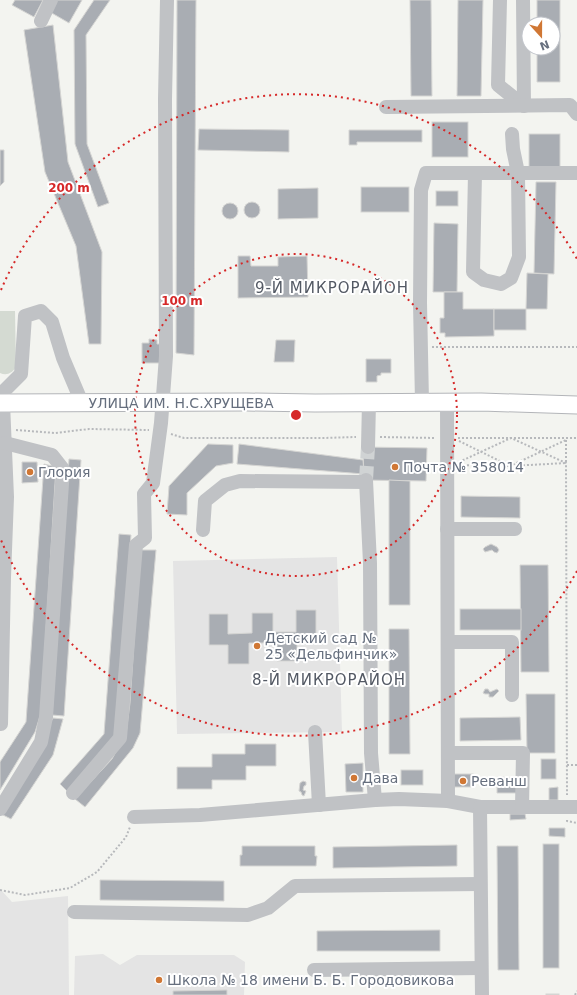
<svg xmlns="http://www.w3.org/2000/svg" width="577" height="995" font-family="'DejaVu Sans',sans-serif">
<rect width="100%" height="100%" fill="#f3f4f0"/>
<g fill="#e4e4e4">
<polygon points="337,557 342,732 177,734 173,561"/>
<polygon points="0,889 12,902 68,896 69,995 0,995"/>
<polygon points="103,954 120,965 137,955 234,955 245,962 244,995 74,995 75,956"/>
</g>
<path fill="#d4dad2" d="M0 311H15L16 367C12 373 7 376 0 373Z"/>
<g fill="#a9adb3" stroke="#d5d5d3">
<polygon points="15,0 43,0 34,17 12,5"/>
<polygon points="56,0 82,0 69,23 50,12"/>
<polygon points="94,0 110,0 86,35 87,144 109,203 98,207 75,144 74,30"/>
<polygon points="177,0 196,0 194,355 176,353"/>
<polygon points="410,0 431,0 432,96 411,96"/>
<polygon points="458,0 483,0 481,96 457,96"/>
<polygon points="537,0 560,0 560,82 537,82 537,48 553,48 553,24 537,24"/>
<polygon points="53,25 68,162 102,252 101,344 89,344 76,246 45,172 24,30"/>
<rect x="432" y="122" width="36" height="35"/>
<polygon points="199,129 289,130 289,152 198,150"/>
<polygon points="349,130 422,130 422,142 357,142 357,145 349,145"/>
<rect x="529" y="134" width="31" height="34"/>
<polygon points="0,150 4,150 4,182 0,186"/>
<polygon points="536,182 556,182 554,274 534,273"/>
<rect x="361" y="187" width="48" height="25"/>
<polygon points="318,188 318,218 278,219 278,189"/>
<rect x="436" y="191" width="22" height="15"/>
<circle cx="252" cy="210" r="8"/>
<circle cx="230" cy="211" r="8"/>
<polygon points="434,223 458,224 457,292 433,292"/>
<polygon points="238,256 250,256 251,266 278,266 278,257 307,256 308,297 238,298"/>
<polygon points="527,273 548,274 547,309 526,309"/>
<polygon points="444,292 463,292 463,309 494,309 494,336 445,337 445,333 440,333 440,318 444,318"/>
<rect x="494" y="309" width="32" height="21"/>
<polygon points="149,339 157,340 157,344 160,344 160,363 142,363 142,343 149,343"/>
<polygon points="276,340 295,340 294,362 274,362"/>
<polygon points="366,359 391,359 391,373 381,373 381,375 377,376 377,382 366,382"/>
<polygon points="208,444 233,445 233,463 216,466 187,493 187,515 167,514 169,486"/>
<polygon points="239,444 363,460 364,474 237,464"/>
<polygon points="363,447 427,448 426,481 364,480"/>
<polygon points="69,459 81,460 64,716 52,715"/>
<polygon points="22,462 37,462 38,482 22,483"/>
<polygon points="44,464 56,467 41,713 35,732 0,790 0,762 26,722"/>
<polygon points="389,480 410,481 410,605 389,605"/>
<polygon points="461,496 520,497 520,518 461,517"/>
<polygon points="119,534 131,535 115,737 68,792 60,784 104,734"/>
<polygon points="491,544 497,547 499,550 497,553 494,552 492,550 485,552 483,549 485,547"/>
<polygon points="140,550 156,550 140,733 133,748 85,807 75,799 112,759 126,734 130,703"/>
<polygon points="520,565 548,565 549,672 521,672"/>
<rect x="460" y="609" width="61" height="21"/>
<polygon points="296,610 316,610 316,642 297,642 297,661 277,661 277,643 249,643 249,664 228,664 228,645 209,645 209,614 228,614 228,634 252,633 252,613 273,613 273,632 296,632"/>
<polygon points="389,629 409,629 410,754 389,754"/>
<polygon points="485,689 488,689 490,692 497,689 499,691 493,697 489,697 489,694 485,694 483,693"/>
<polygon points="526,694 555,694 555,753 527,753"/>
<polygon points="520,717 521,740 460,741 460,718"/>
<polygon points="53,718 63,719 53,755 11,819 1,814"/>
<polygon points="245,744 276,744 276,766 246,766 246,780 212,780 212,789 177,789 177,767 212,767 212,754 245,754"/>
<rect x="541" y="759" width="15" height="20"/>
<polygon points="363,763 363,792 346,792 345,764"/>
<rect x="401" y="770" width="22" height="15"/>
<rect x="453" y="774" width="20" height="13"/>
<polygon points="497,777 521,778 520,793 497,793"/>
<polygon points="303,781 306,782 306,785 304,786 303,790 306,791 304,796 302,795 301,792 299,791 300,783"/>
<polygon points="558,787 558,800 549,800 549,788"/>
<polygon points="510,814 525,814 526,819 510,820"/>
<polygon points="549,828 565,828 565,837 549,836"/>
<rect x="543" y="844" width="16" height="124"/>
<polygon points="457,845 457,866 333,868 333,847"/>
<polygon points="242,846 315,846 315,856 317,856 316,866 240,866 240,855 242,855"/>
<polygon points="497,846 518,846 519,970 498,970"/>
<polygon points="100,880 224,881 224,901 100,900"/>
<polygon points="440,930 440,951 317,951 317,931"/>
<polygon points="227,990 227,995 173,995 173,991"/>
<rect x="546" y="994" width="13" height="1"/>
</g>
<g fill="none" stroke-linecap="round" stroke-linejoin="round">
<polyline stroke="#d0d3d4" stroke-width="14" stroke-dasharray="14 7" stroke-linecap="butt" points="366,480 368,447"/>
<defs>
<polyline id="major" points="0,403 247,402 315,403 481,402 577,405"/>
</defs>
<use href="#major" stroke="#b3b5b9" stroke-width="19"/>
<g stroke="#b7b9bc" stroke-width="2" stroke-dasharray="2 2" stroke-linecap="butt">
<polyline points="432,347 577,347"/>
<polyline points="16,430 55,433 89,429 149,430"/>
<polyline points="171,434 184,438 324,438 356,437"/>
<polyline points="380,437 436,438"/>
<polyline points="458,438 577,438"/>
<polyline points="459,441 510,466 566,440"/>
<polyline points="459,462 511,438 566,463 567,795"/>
<polyline points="459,465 510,466 566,463 566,440"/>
<polyline points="567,765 577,765"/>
<polyline points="567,820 567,821 577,823"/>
<polyline points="0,890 25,895 70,888 97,872 126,837 130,827"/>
<polyline points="575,995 577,991"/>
</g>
<g stroke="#c0c2c5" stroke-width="14">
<polyline points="500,0 498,85 524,106 523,0"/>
<polyline points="41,21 51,0"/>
<polyline points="386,107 570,105 577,114"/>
<polyline points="475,173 473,272 484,280 501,284 511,278 519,257 518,173 513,149 512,134"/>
<polyline points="0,395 21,374 25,316 41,311 52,322 63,358 82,403"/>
<polyline points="422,402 420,303 421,190 426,173 577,173"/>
<polyline points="447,402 448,801"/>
<polyline points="368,447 369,402"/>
<polyline points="366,480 370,563 371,753 375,800 399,799 448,801 480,807 577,807"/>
<polyline points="447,529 515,529"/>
<polyline points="203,530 205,501 225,485 240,481 366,482"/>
<polyline points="448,642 512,642 512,695"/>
<polyline points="1,724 4,577 7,497 3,403"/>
<polyline points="315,732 319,805"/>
<polyline points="448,753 523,753 522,808"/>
<polyline points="73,793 120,738 136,545 145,538 144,494 153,483 161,423 166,356 165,99 167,0"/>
<polyline points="480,807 482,995"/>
<polyline points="0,809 41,742 46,717 63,469 52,455 5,443"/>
<polyline points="134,817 200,815 375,800"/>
<polyline points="74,912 248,915 268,908 295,886 480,884"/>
<polyline points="314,970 481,968"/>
</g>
<use href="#major" stroke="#fff" stroke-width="17"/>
</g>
<g fill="none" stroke="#d62828" stroke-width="2" stroke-dasharray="2 4">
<circle cx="296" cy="415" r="161"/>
<path d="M577 571A321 321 0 0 1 1 540M1 290A321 321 0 0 1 577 259"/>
</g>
<g fill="#d07734" stroke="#fff" stroke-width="1.5">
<circle cx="395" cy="467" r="4"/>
<circle cx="30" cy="472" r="4"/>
<circle cx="257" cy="646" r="4"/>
<circle cx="354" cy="778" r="4"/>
<circle cx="463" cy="781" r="4"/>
<circle cx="159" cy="980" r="4"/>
</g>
<g text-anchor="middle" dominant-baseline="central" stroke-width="4" stroke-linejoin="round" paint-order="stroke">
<g font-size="14" fill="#666f7e" stroke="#fff">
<text x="181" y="403">УЛИЦА ИМ. Н.С.ХРУЩЕВА</text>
</g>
<g font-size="14" fill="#666f7e" stroke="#fff" text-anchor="start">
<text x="403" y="467">Почта № 358014</text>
<text x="38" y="472">Глория</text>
<text x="265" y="638">Детский сад №<tspan x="265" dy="16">25 «Дельфинчик»</tspan></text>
<text x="362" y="778">Дава</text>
<text x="471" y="781">Реванш</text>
<text x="167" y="980">Школа № 18 имени Б. Б. Городовикова</text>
</g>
<g font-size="15" letter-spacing="1" fill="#535964" stroke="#fff">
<text x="332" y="288">9-Й МИКРОРАЙОН</text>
<text x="329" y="680">8-Й МИКРОРАЙОН</text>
</g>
</g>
<circle cx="296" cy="415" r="6" fill="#d62828" stroke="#fff" stroke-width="2"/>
<g font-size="12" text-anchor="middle" font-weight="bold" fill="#d62828" stroke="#fff" stroke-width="4" stroke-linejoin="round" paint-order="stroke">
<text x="69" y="192">200 m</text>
<text x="182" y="305">100 m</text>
</g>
<g transform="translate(541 36) rotate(159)"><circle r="19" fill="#ffffff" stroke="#c2c5cb"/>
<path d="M0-3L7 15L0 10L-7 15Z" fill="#d07734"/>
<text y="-6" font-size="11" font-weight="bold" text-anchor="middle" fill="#666f7e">N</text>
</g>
</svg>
